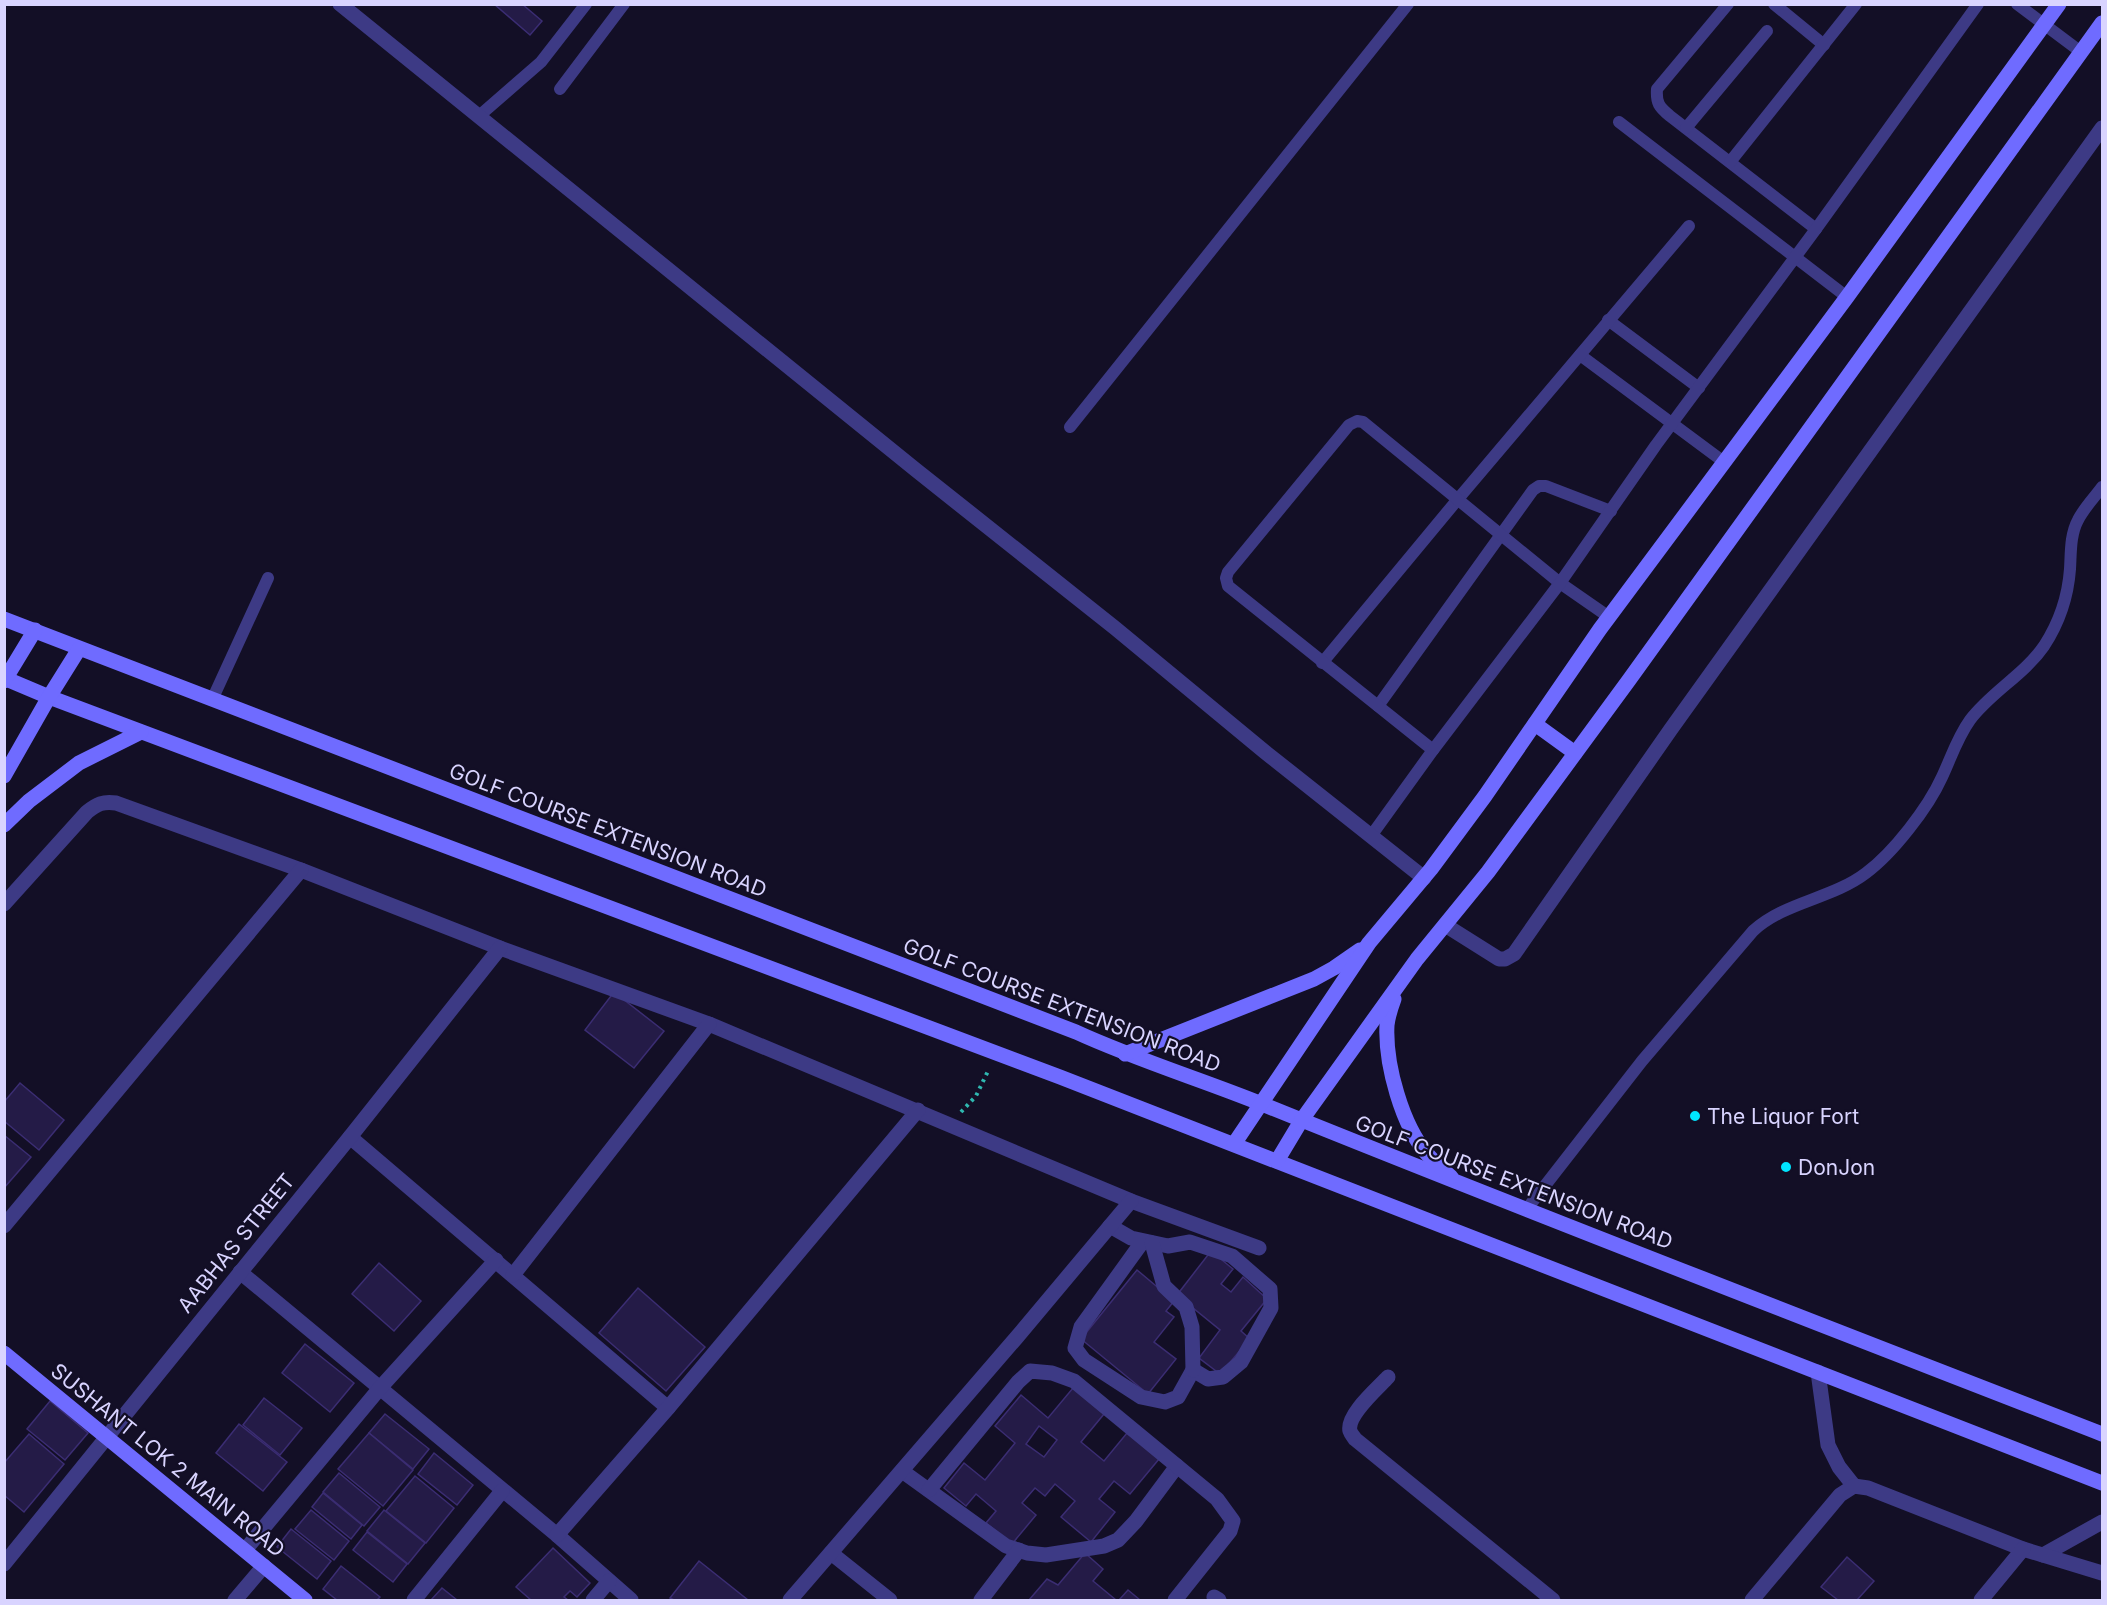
<svg xmlns="http://www.w3.org/2000/svg" width="2107" height="1605" font-family="Inter,sans-serif">
<rect width="100%" height="100%" fill="#130f26"/>
<g fill="#241b47" stroke="#3b2d73" stroke-width="1.5" fill-rule="evenodd">
<polygon points="494,4 522,4 542,21 530,35"/>
<polygon points="614,992 664,1031 634,1068 585,1030"/>
<polygon points="20,1083 64,1120 39,1150 4,1121 4,1102"/>
<polygon points="4,1135 31,1157 4,1188"/>
<polygon points="1211,1251 1233,1269 1221,1284 1231,1292 1243,1277 1267,1299 1241,1331 1250,1339 1220,1374 1199,1358 1220,1330 1177,1295"/>
<polygon points="379,1263 421,1301 394,1331 352,1294"/>
<polygon points="1137,1270 1174,1301 1166,1311 1174,1317 1154,1342 1176,1359 1148,1394 1081,1339"/>
<polygon points="638,1288 705,1347 666,1391 599,1333"/>
<polygon points="305,1344 354,1383 330,1412 282,1373"/>
<path d="M1073 1388 1104 1414 1081 1442 1104 1461 1127 1433 1159 1459 1130 1494 1114 1481 1099 1499 1115 1512 1091 1542 1061 1517 1075 1501 1055 1484 1045 1496 1035 1488 1022 1503 1036 1515 1012 1544 986 1523 996 1511 976 1494 966 1506 944 1488 964 1463 985 1480 1015 1443 995 1426 1021 1395 1048 1418ZM1039 1426 1057 1440 1044 1457 1026 1444Z"/>
<polygon points="264,1398 302,1428 280,1455 243,1425"/>
<polygon points="50,1401 88,1433 65,1460 27,1429"/>
<polygon points="385,1414 429,1449 413,1469 369,1433"/>
<polygon points="239,1424 287,1462 263,1491 216,1453"/>
<polygon points="369,1433 413,1470 383,1506 338,1469"/>
<polygon points="29,1434 64,1464 24,1512 4,1495 4,1463"/>
<polygon points="434,1453 473,1485 457,1505 418,1474"/>
<polygon points="339,1473 380,1507 364,1526 323,1492"/>
<polygon points="415,1476 454,1508 426,1543 386,1511"/>
<polygon points="323,1493 362,1525 351,1539 312,1507"/>
<polygon points="311,1510 349,1541 334,1560 295,1529"/>
<polygon points="384,1510 425,1543 408,1564 367,1531"/>
<polygon points="291,1529 331,1561 317,1579 277,1547"/>
<polygon points="367,1532 407,1564 393,1582 353,1550"/>
<polygon points="553,1548 590,1583 577,1597 570,1591 564,1597 568,1600 531,1600 516,1587"/>
<polygon points="1085,1553 1103,1569 1093,1581 1116,1600 1029,1600 1047,1579 1058,1585"/>
<polygon points="1847,1557 1874,1581 1857,1600 1838,1600 1821,1587"/>
<polygon points="699,1561 748,1600 674,1600 670,1598"/>
<polygon points="341,1566 380,1597 377,1600 337,1600 323,1589"/>
<polygon points="442,1588 457,1600 431,1600"/>
<polygon points="1128,1590 1140,1600 1119,1600"/>
</g>
<g fill="none" stroke-linecap="round" stroke-linejoin="round">
<polyline stroke="#2fb8b0" stroke-width="4" stroke-dasharray="3 4.5" stroke-linecap="butt" points="961,1112 976,1096 989,1069"/>
<g stroke="#3d3a85" stroke-width="12">
<path d="M1728 4 1657 89C1656 103 1659 107 1670 116L1816 229"/>
<polyline points="1774,4 1824,45"/>
<polyline points="2017,4 2081,52"/>
<polyline points="560,89 624,4"/>
<polyline points="479,116 541,62 586,4"/>
<polyline points="1619,122 1847,297"/>
<polyline points="1686,128 1767,31"/>
<polyline points="1730,162 1856,4"/>
<polyline points="1608,320 1699,388"/>
<polyline points="1580,355 1724,462"/>
<polyline points="1070,427 1408,4"/>
<polyline points="1322,663 1458,499 1689,226"/>
<polyline points="212,700 268,578"/>
<polyline points="1378,706 1533,490 1539,486 1546,486 1611,511"/>
<polyline points="1433,750 1228,586 1226,578 1228,572 1349,425 1357,421 1363,422 1560,583 1609,617"/>
<polyline points="1371,836 1433,750 1560,583 1656,445 1816,229 1978,4"/>
<path d="M1526 1210 1642 1061 1753 931C1784 902 1832 899 1866 873 1893 853 1928 808 1942 777 1951 758 1957 738 1970 720 1991 692 2024 675 2044 646 2059 623 2068 597 2070 569 2071 553 2070 535 2078 520 2084 508 2094 498 2102 487"/>
</g>
<g stroke="#3d3a85" stroke-width="15">
<polyline points="340,4 916,470 1115,628 1265,752 1424,878"/>
<path d="M4 904 87 812C97 804 103 801 116 803L301 870 500 948 709 1024 1131 1201 1259 1248"/>
<polyline points="1445,925 1499,959 1505,959 1514,954 1671,729 2102,128"/>
<polyline points="350,1137 668,1408"/>
<polyline points="4,1226 301,870"/>
<polyline points="1110,1226 1131,1238 1168,1246 1190,1242 1232,1256 1270,1289 1271,1308 1241,1362 1223,1377 1208,1379 1193,1370 1178,1397 1165,1402 1141,1397 1084,1360 1075,1348 1081,1327 1143,1241"/>
<polyline points="1152,1243 1164,1286 1186,1307 1192,1327 1193,1370"/>
<polyline points="240,1272 557,1535 631,1600"/>
<polyline points="513,1275 709,1024"/>
<polyline points="1818,1372 1828,1445 1839,1467 1854,1486"/>
<path d="M1388 1377C1378 1388 1346 1415 1350 1431 1351 1434 1353 1436 1355 1439L1553 1600"/>
<polyline points="902,1471 1006,1546 1027,1553 1046,1555 1104,1546 1118,1540 1136,1521 1177,1466"/>
<polyline points="929,1490 1018,1382 1030,1371 1052,1373 1074,1381 1217,1499 1233,1521 1230,1531 1175,1600"/>
<polyline points="557,1535 668,1408 918,1110"/>
<polyline points="245,1550 380,1388 496,1260"/>
<polyline points="831,1553 890,1600"/>
<polyline points="2043,1555 2102,1522"/>
<polyline points="4,1564 350,1137 500,948"/>
<polyline points="1214,1597 1219,1600"/>
<polyline points="235,1600 264,1566"/>
<polyline points="414,1600 502,1491"/>
<polyline points="593,1600 609,1581"/>
<polyline points="790,1600 1017,1337 1131,1201"/>
<polyline points="981,1600 1019,1550"/>
<polyline points="1752,1600 1840,1495 1854,1486 1868,1488 2023,1549 2102,1573"/>
<polyline points="1981,1600 2023,1549"/>
</g>
<g stroke="#6f6bff" stroke-width="15">
<path d="M4 619 1076 1032C1137 1060 1200 1079 1262 1104 1541 1217 1822 1325 2102 1434"/>
<polyline points="4,678 49,697 1060,1077 2102,1483"/>
<polyline points="4,681 35,630"/>
<polyline points="1535,724 1575,753"/>
<polyline points="4,776 49,697 79,649"/>
<polyline points="4,825 29,801 79,763 141,732"/>
<path d="M1394 999C1391 1007 1388 1017 1387 1025 1385 1064 1402 1126 1428 1155 1435 1163 1443 1170 1451 1177"/>
<polyline points="1125,1054 1314,979 1334,968 1360,950"/>
<polyline points="1234,1144 1369,943 1431,869 1485,796 1600,629 1847,297 2059,4"/>
<polyline points="1277,1161 1301,1121 1417,959 1488,872 1629,680 2102,23"/>
<polyline points="4,1353 305,1600"/>
</g>
</g>
<g fill="#00e5ff" stroke="#130f26" stroke-width="2">
<circle cx="1695" cy="1116" r="6"/>
<circle cx="1786" cy="1167" r="6"/>
</g>
<g text-anchor="middle" dominant-baseline="central" stroke-width="4.5" stroke-linejoin="round" paint-order="stroke">
<g font-size="21" fill="#d9d4ff" stroke="#130f26">
<text transform="translate(608 830) rotate(21)">GOLF COURSE EXTENSION ROAD</text>
<text transform="translate(1062 1005) rotate(21)">GOLF COURSE EXTENSION ROAD</text>
<text transform="translate(1514 1182) rotate(21)">GOLF COURSE EXTENSION ROAD</text>
<text transform="translate(236 1243) rotate(-51)">AABHAS STREET</text>
<text transform="translate(168 1460) rotate(39)">SUSHANT LOK 2 MAIN ROAD</text>
</g>
<g font-size="21" fill="#d9d4ff" stroke="#130f26" text-anchor="start">
<text x="1707" y="1116">The Liquor Fort</text>
<text x="1798" y="1167">DonJon</text>
</g>
</g>
<rect width="2107" height="1605" fill="none" stroke="#d9d4ff" stroke-width="12"/>
</svg>
